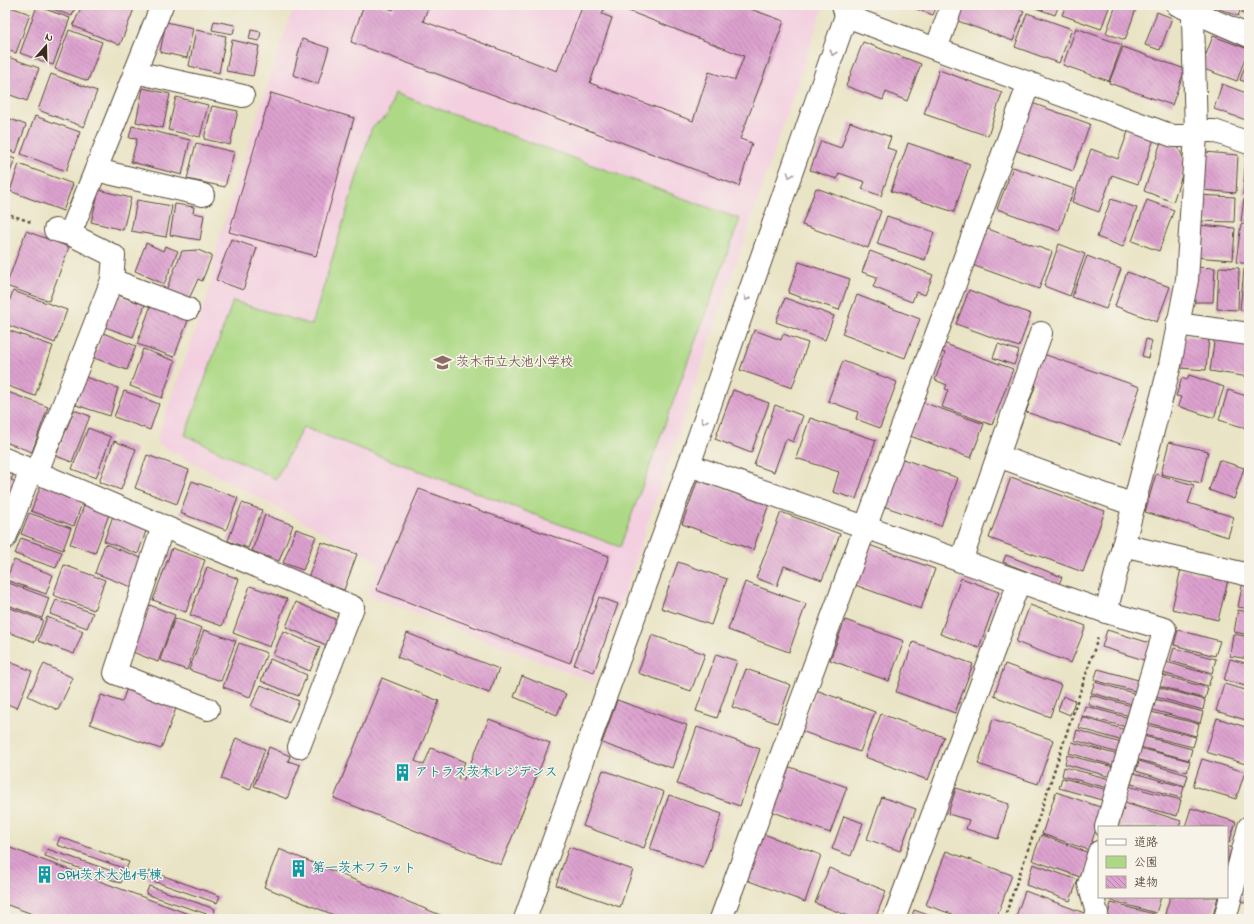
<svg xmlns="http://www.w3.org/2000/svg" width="1254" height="924" font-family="'Indie Flower','Klee One',sans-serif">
<defs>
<pattern id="building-back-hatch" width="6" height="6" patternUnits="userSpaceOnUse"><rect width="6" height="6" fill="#dda1cf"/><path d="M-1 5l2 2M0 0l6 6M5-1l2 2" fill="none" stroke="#b483a7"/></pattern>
</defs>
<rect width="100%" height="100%" fill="#f7f3e8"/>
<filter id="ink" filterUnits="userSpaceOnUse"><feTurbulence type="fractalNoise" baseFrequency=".025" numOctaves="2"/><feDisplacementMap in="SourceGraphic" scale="8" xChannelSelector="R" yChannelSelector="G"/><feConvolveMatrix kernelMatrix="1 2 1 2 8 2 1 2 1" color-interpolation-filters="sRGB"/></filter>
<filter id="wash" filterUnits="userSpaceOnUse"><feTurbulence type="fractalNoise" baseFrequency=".012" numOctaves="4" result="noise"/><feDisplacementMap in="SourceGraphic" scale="16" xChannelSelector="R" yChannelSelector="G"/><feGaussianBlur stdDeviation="0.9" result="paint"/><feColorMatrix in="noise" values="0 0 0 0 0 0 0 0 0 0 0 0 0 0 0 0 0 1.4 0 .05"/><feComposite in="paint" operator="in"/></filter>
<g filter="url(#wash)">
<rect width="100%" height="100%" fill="#e9e4c5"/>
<polygon fill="#f3cfe0" points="295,5 824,5 594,682 369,595 379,562 160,445 157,438 211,286 217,246 276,57"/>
<polygon fill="#add986" stroke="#748252" points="395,93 740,219 620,547 303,427 276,479 185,435 233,301 312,325 372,127 387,116"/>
<g id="blocks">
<g fill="url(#building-back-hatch)">
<polygon points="5,5 30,14 16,53 5,49"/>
<polygon points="42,5 76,5 72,16"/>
<polygon points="82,5 124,5 134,9 120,45 73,26"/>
<polygon points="364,5 380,5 393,10 395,5 429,5 423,21 557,71 583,5 606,5 602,14 612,18 590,83 693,121 709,72 735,80 744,56 613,5 739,5 784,21 740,139 752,143 739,186 351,42"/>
<polygon points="905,5 937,5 933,15"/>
<polygon points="961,5 1008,5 1024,11 1013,41 955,20"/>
<polygon points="1027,5 1059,5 1055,15"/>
<polygon points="1066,5 1110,5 1101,29 1062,15"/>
<polygon points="1116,5 1137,6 1125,40 1106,33"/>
<polygon points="1209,5 1242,5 1238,16"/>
<polygon points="1245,5 1249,5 1249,16 1242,13"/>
<polygon points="37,6 70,18 53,65 20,53"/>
<polygon points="1157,12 1172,18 1160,50 1145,45"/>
<polygon points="1027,13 1072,29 1059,63 1015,47"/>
<polygon points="214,21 235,25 233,34 212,30"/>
<polygon points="166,22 193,28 187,58 160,52"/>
<polygon points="1076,28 1122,45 1109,81 1063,65"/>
<polygon points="69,30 102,42 88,81 55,69"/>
<polygon points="196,30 226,36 219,73 189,66"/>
<polygon points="251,30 261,32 259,41 249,39"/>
<polygon points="1213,36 1248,49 1237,81 1201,68"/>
<polygon points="302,39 329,48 318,84 293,75"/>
<polygon points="232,40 259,46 253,76 226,71"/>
<polygon points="863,42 921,64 907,101 886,92 883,100 846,86"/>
<polygon points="1123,47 1185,69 1172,105 1109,83"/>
<polygon points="1249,55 1249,83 1240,80"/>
<polygon points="5,56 39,68 27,101 5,93"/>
<polygon points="939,70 1002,93 988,136 924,114"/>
<polygon points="51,74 97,91 84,127 38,110"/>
<polygon points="1222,84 1249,94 1249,121 1214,109"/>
<polygon points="143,88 170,94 163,128 136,122"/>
<polygon points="271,93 354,118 316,256 229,232"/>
<polygon points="176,97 208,105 200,137 168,130"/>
<polygon points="1032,103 1090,124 1073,171 1015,150"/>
<polygon points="212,106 238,111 230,145 204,139"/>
<polygon points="35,116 80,132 66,171 21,154"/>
<polygon points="5,117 26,125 16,153 5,149"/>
<polygon points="850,122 891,137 887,148 897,151 881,196 862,189 865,182 839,173 837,179 810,170 821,141 841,148"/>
<polygon points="132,126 190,140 182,175 131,162 137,139 129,138"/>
<polygon points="1129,129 1154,139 1138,184 1112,175 1099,212 1072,202 1091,149 1118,159"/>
<polygon points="1161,142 1178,147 1186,163 1173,202 1144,191"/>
<polygon points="196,143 234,152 225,187 187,179"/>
<polygon points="908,143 970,164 954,212 891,191"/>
<polygon points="1205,152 1238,155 1236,193 1202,190"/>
<polygon points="5,155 15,159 5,186"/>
<polygon points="1246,155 1249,155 1249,194 1243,194"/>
<polygon points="19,164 73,184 63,211 10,191"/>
<polygon points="1013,167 1074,189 1059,231 997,209"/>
<polygon points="816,188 881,211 868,248 802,225"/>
<polygon points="99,190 131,198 123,230 91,222"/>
<polygon points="1198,195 1235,197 1234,222 1197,221"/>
<polygon points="1111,199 1137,208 1123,247 1097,237"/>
<polygon points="1244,199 1249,199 1249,222 1241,221"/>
<polygon points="137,200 172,206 166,237 131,231"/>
<polygon points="1147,200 1174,210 1159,251 1132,241"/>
<polygon points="175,204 194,207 193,213 204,215 200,240 170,235"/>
<polygon points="887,216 934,232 925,260 877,244"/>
<polygon points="1241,224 1249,225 1249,264 1236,262"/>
<polygon points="1197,225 1235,228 1233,260 1194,257"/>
<polygon points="985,228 1052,252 1039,289 972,265"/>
<polygon points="26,231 69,247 49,301 6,286"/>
<polygon points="231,239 257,248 243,290 216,280"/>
<polygon points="146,243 163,251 165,246 178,251 164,284 135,271"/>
<polygon points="1059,244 1085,254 1070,296 1044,286"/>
<polygon points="198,250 212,256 202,281 198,279 189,299 166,290 182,251"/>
<polygon points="870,251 933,275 925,295 916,292 912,302 873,287 877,277 862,272"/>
<polygon points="1087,256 1121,269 1106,309 1072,297"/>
<polygon points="799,262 850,279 839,310 788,293"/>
<polygon points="1192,267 1215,268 1213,302 1190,302"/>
<polygon points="1219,267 1239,268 1238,310 1217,309"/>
<polygon points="1244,269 1249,269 1249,311 1240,310"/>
<polygon points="1127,272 1170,287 1157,322 1115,306"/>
<polygon points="969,290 1031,314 1019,347 956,324"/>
<polygon points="13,291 67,310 55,343 5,324 5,313"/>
<polygon points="113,293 145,305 133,337 102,326"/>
<polygon points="857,295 920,319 905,358 842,334"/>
<polygon points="785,298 834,316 825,340 776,322"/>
<polygon points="151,305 189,318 174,357 137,344"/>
<polygon points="5,329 53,346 35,396 5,385"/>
<polygon points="754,330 781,340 783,334 808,343 792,388 740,370"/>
<polygon points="103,333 136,346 127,370 94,358"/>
<polygon points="1215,335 1249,340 1249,377 1210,371"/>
<polygon points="1184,336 1209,338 1206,370 1181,368"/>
<polygon points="1146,339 1152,341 1148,358 1142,356"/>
<polygon points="943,343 1013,369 992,425 942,407 948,390 945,389 947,385 935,380 945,353 940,351"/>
<polygon points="998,344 1019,351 1014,365 993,358"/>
<polygon points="143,349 175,361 162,398 130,386"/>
<polygon points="1040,353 1140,387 1121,444 1026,412 1036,384 1031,382"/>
<polygon points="843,361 897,382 880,428 856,419 858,412 828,401"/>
<polygon points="1189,375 1224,387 1214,418 1178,406 1181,397 1176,396 1182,378 1187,380"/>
<polygon points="85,377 118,388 110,416 76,405"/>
<polygon points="733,390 769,403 751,453 715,439"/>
<polygon points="1228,390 1249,397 1249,420 1246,428 1219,420"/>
<polygon points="5,391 48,407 32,452 5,442"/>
<polygon points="124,391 159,404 150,430 114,417"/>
<polygon points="922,402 984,424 971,458 910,436"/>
<polygon points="775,405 803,416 793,442 786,439 774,472 754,465"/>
<polygon points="74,410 90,416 72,462 56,456"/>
<polygon points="810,418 876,440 856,499 833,492 839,472 796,458"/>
<polygon points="88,428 111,437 96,478 72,469"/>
<polygon points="114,441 136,449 121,490 99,482"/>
<polygon points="1169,442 1208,451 1201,483 1161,474"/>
<polygon points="147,455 189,470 177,504 135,488"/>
<polygon points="900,458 958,478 941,526 883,506"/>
<polygon points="1219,460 1244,468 1234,499 1209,490"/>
<polygon points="5,469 14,473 11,480 18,483 11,499 5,496"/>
<polygon points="1156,474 1194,485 1188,503 1234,517 1228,537 1145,512"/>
<polygon points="1011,477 1105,511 1083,572 989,538"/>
<polygon points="698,479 769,504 753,550 682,524"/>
<polygon points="192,481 238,498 226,530 180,513"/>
<polygon points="42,482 84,497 74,526 31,511"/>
<polygon points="419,489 609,556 570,663 376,590"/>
<polygon points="86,500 111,509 95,553 70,544"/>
<polygon points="242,503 262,510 248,548 228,541"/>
<polygon points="781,512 840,534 822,580 784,566 777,586 756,578"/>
<polygon points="29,513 71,528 63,550 21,534"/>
<polygon points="114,513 148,525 138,554 104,541"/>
<polygon points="265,515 293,525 279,561 252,551"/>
<polygon points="296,529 316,536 303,570 283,563"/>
<polygon points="1248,535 1249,535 1249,562 1246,562"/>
<polygon points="21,538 62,552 56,568 15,554"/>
<polygon points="321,542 357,554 344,590 308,578"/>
<polygon points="105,544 144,559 134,588 95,573"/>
<polygon points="869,545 935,569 921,609 855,585"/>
<polygon points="172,548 205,560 186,612 153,600"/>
<polygon points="1006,555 1062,577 1059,584 1003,562"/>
<polygon points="14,560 53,575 46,594 6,580"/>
<polygon points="678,562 727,579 711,625 661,608"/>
<polygon points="64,565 105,580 94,610 53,595"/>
<polygon points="207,567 239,579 222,626 190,615"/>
<polygon points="1181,569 1228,580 1218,620 1172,609"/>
<polygon points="961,578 999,592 979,648 940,634"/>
<polygon points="1243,581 1249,583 1249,609 1238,607"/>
<polygon points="6,582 49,598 42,618 5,604"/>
<polygon points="745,582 806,604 789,652 728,630"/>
<polygon points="250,586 287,599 270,647 233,633"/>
<polygon points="599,597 618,604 594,672 574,665"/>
<polygon points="56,600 93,613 87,628 50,614"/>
<polygon points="142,602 175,615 158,662 125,649"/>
<polygon points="296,602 337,620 326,645 286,627"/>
<polygon points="1030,605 1086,626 1071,663 1016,642"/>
<polygon points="5,606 43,620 35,642 5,631"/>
<polygon points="1238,610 1249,612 1249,635 1234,632"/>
<polygon points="47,617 83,631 74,654 38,641"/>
<polygon points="175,618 202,628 187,670 160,660"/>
<polygon points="845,620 904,641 889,681 830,660"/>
<polygon points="204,630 236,641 221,681 189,670"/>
<polygon points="1107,630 1150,643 1144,660 1102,647"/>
<polygon points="1178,630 1220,641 1215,656 1174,645"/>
<polygon points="283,631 320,647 310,671 273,655"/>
<polygon points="407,633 499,669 489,693 397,657"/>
<polygon points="1233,634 1249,637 1249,659 1230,656"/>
<polygon points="652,635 705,654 691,691 638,673"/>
<polygon points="913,642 973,664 955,713 896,692"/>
<polygon points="239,643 267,653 250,697 223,687"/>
<polygon points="1174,648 1216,659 1212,673 1170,661"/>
<polygon points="716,654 737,661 717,718 696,711"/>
<polygon points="270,659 307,675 298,696 261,681"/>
<polygon points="1230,659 1249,664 1249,687 1224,680"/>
<polygon points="5,660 32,671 17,708 5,703"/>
<polygon points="1166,662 1212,675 1208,686 1163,673"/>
<polygon points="44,664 73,678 58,710 28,696"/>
<polygon points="1005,664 1061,685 1050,717 994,696"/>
<polygon points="746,669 791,685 777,723 732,707"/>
<polygon points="1098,669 1138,680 1135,691 1094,680"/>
<polygon points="1162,675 1208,688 1205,699 1160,686"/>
<polygon points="522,676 566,694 557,715 514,697"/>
<polygon points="382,678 439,701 415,761 424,765 431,748 465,762 458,778 463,781 489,719 550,743 501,865 334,798"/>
<polygon points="1095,682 1136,694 1132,704 1091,693"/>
<polygon points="1224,684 1249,691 1249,721 1216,711"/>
<polygon points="128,685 178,703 161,749 90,724 101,695 122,702"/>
<polygon points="261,685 299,701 289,723 251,706"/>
<polygon points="1158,687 1205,700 1203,710 1156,697"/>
<polygon points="816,690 875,712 860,752 801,731"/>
<polygon points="1091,695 1132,706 1130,716 1088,705"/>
<polygon points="1063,696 1075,701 1070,715 1058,710"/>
<polygon points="1155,699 1203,712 1200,723 1153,710"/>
<polygon points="617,700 687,725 672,768 602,743"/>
<polygon points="1085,706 1129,718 1127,727 1082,716"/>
<polygon points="1151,712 1199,724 1196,736 1148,723"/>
<polygon points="881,714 944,737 928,780 865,757"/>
<polygon points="1082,717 1126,730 1123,741 1079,728"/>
<polygon points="1217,718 1249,728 1249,765 1206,752"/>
<polygon points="993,719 1053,740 1038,784 978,764"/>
<polygon points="1147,725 1196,737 1193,747 1144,735"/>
<polygon points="697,727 760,749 740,806 677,784"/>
<polygon points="1077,730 1121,743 1118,753 1074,740"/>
<polygon points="1143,736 1192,749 1189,760 1140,747"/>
<polygon points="236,738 265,749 250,790 221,779"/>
<polygon points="1072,742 1118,755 1115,766 1069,753"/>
<polygon points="269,747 290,756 288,761 300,765 287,799 254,786"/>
<polygon points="1139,748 1190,761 1187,772 1136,759"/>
<polygon points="1067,755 1113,767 1111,777 1065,764"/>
<polygon points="1202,759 1245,772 1236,799 1193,786"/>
<polygon points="1139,761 1188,775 1185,786 1136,771"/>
<polygon points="787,766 847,787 830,833 771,811"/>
<polygon points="1064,767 1110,779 1108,788 1062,776"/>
<polygon points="603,770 664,792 644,848 583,826"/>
<polygon points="1134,773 1184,787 1181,798 1131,784"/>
<polygon points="1062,778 1108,790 1105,801 1059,788"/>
<polygon points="1128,786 1181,800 1177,816 1124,802"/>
<polygon points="956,788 1009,804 998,839 966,829 969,820 948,814"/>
<polygon points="1056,792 1103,808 1089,850 1042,834"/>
<polygon points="669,795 722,814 703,868 650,849"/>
<polygon points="882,797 916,809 900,851 867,839"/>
<polygon points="1125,803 1181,821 1179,827 1118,827"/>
<polygon points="1191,808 1236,822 1229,843 1227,843 1227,827 1185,827"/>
<polygon points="844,816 863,823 851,856 832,849"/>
<polygon points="758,832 821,855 805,902 741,878"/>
<polygon points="1041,835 1092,854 1083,878 1032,860"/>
<polygon points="60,837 129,862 126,869 57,845"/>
<polygon points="5,846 202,919 46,919 5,904"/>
<polygon points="1227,846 1232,848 1227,863"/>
<polygon points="569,847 633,870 620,907 556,885"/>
<polygon points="47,849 124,875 121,883 45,856"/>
<polygon points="279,849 450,919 344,919 264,887"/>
<polygon points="946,851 1012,875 996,919 966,919 926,905"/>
<polygon points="1033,864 1078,880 1070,901 1026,885"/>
<polygon points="829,868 886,891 875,919 856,919 815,903"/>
<polygon points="150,871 220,896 217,903 147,879"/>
<polygon points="1249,874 1249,904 1240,901"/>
<polygon points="149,886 215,909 213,916 146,894"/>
<polygon points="1025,891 1087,914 1085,919 1015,919"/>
<polygon points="1099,897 1161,897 1156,913"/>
<polygon points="1170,897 1218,897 1212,919 1182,919 1165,914"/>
<polygon points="1111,903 1154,914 1152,919 1107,919"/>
<polygon points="914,910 939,919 911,919"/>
</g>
</g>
</g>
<g filter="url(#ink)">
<use href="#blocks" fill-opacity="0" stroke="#554637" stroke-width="1"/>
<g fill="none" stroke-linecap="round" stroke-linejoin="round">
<defs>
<g id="minor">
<polyline points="1178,5 1249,36"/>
<polyline points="846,16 1173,136 1186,136 1206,131 1214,131 1249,143"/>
<polyline points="936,49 952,5"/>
<polyline points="135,72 243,96"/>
<polyline points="96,170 203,195"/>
<polyline points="55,230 70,234 162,5"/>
<polyline points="112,280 188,309"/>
<polyline points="1177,324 1249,334"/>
<polyline points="998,456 1134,505"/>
<polyline points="5,459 353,607 299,747"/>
<polyline points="689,465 1106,612 1165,629 1106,827"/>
<polyline points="37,472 112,280 114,256 70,234"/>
<polyline points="163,526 115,673 208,709"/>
<polyline points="5,538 31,470"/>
<polyline points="1123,545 1249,575"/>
<polyline points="961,561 1041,333"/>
<polyline points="1106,612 1170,365 1187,280 1196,134 1193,19 1195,5"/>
<polyline points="525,919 689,465 846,16 843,5"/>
<polyline points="721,919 1029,83"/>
<polyline points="894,919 1019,582"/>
<polyline points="1095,919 1097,913 1089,884 1099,852"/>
<polyline points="1225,919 1249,827"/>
</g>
</defs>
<use href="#minor" stroke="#554637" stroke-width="24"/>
<g stroke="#554637" stroke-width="2.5" stroke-dasharray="3 3" stroke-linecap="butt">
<polyline points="5,213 31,222"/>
<polyline points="1004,919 1032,838 1098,638"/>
</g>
<use href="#minor" stroke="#fff" stroke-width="22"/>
</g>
<defs><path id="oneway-chevron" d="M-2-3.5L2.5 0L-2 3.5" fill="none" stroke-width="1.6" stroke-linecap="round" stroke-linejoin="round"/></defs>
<g stroke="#a79f9a">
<use href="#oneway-chevron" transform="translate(833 53) rotate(109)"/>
<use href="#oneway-chevron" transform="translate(790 175) rotate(109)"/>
<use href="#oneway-chevron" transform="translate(747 298) rotate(109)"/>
<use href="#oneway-chevron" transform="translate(704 421) rotate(109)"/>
</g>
</g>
<defs>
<symbol id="school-bare" viewBox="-9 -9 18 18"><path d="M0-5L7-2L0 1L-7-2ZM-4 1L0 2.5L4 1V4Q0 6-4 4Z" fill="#8d6e63" stroke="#f7f3e8" stroke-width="2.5" paint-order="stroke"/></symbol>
<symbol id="building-bare" viewBox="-9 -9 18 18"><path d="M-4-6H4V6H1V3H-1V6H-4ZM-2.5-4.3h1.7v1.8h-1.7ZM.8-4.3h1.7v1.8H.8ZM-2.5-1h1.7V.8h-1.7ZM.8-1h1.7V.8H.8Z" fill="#0f9aa8" stroke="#f7f3e8" stroke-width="2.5" paint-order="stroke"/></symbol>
</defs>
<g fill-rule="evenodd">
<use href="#school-bare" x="430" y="350" width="25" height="25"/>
<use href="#building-bare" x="390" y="760" width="25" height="25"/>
<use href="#building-bare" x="286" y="856" width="25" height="25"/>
<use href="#building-bare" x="32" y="862" width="25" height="25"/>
</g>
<g text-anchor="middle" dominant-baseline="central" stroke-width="3" stroke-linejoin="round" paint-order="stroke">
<g font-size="13" font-weight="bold" fill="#785e54" stroke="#f7f3e8" text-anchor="start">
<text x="456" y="362">茨木市立大池小学校</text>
</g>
<g font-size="13" font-weight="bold" fill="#0d838f" stroke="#f7f3e8" text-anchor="start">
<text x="415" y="772">アトラス茨木レジデンス</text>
<text x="312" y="868">第一茨木フラット</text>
<text x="57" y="875">OPH茨木大池1号棟</text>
</g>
</g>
<rect width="1254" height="924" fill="none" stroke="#f7f3e8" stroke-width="20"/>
<rect x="1098" y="826" width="130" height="72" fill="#f7f3e8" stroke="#aca397"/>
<rect x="1106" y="839" width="20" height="6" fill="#ffffff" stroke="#aca397"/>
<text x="1134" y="846" font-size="12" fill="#3b2a1e">道路</text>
<rect x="1106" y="856" width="20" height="12" fill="#add986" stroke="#aca397"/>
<text x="1134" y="866" font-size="12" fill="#3b2a1e">公園</text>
<rect x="1106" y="876" width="20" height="12" fill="url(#building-back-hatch)" stroke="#aca397"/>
<text x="1134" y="886" font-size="12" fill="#3b2a1e">建物</text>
<g transform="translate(46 46) rotate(20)" stroke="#f7f3e8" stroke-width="3" paint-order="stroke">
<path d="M0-3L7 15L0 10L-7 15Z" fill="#3b2a1e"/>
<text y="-6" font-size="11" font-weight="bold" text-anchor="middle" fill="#3b2a1e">N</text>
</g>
</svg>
